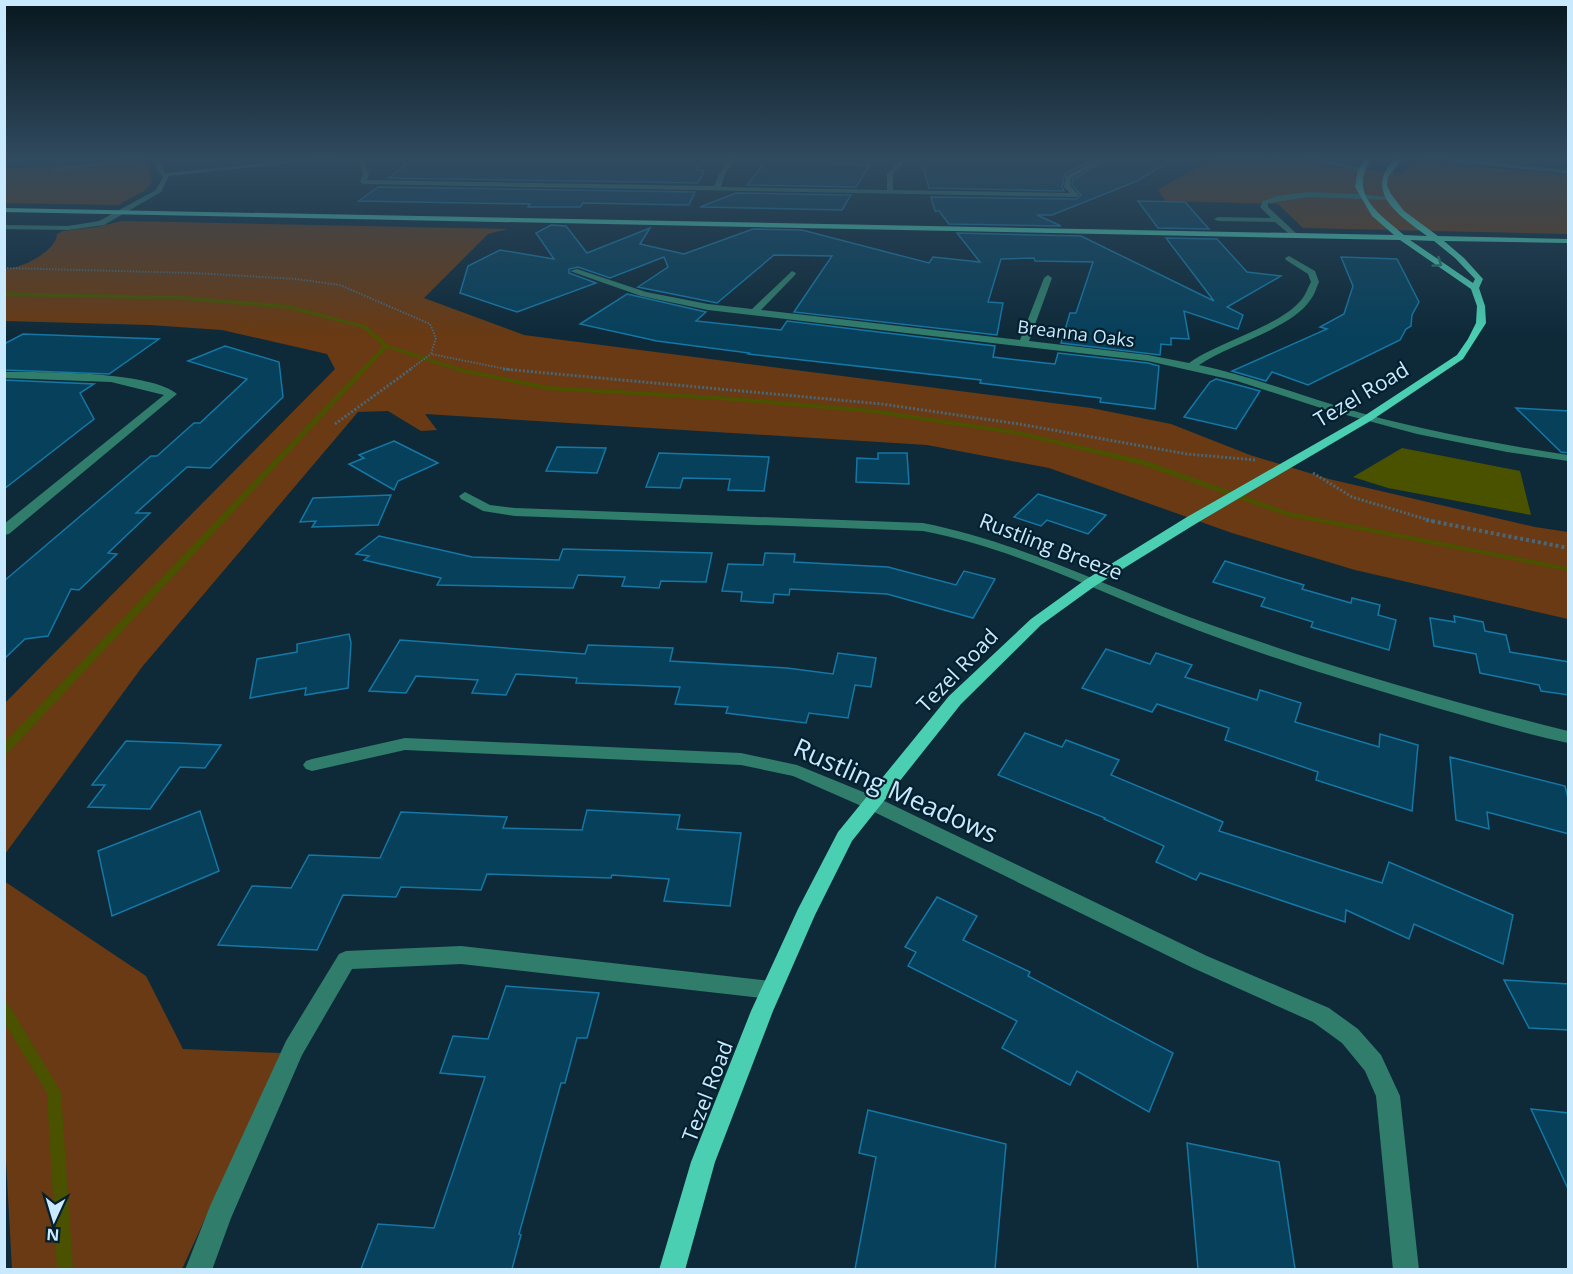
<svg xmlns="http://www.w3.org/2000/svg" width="1573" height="1274" font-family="'Open Sans',sans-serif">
<rect width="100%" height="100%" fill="#0e2a39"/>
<g fill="#693a13">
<polygon points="128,158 148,158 152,182 146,190 118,205 5,203 5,168"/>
<polygon points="1213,158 1279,158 1342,168 1403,173 1413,162 1426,162 1568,175 1568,234 1303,228 1278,204 1166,201 1157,190"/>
<path d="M122 221 508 229 488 234 424 298 524 335 1091 408 1171 424 1250 455 1329 479 1535 527 1568 532V619L1355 570 1232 533 1049 468 927 445 425 414 437 430 421 431 388 411 358 412 142 667 5 854V703L335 369 327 354 222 330 150 325 5 321V269C20 269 56 252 57 234L63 231 96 227Z"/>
<polygon points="4,881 146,976 183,1049 281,1053 182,1269 12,1269 4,1124"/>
</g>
<polygon fill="#4a5200" points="1402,448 1520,471 1531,515 1388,488 1353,477"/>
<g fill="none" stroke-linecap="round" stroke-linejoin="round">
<g fill="#4a5200" fill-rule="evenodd">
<polygon points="4,292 183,296 289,305 367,326 388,345 464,369 548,386 720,396 872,409 1018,431 1147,461 1289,512 1568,567 1568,571 1287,516 1142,465 1018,435 872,413 720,400 548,390 461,372 387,348 8,753 4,753 4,743 383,346 363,328 289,309 183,300 4,296"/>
<polygon points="4,1003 9,1005 61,1092 73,1270 57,1270 47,1093 4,1022"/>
</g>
</g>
<g fill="#07405b" stroke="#1577a5" stroke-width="1.5">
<polygon points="414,158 702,158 697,170 704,171 698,183 389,178"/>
<polygon points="939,158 1096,158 1065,174 1062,187 1064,191 929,188 922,163 939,163"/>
<polygon points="1111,158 1175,158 1137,181 1052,215 1037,215 1061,226 949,224 939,211 935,211 931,197 1076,199 1081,195 1072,185 1073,179"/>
<polygon points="767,160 862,165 870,165 856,187 747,185"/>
<polygon points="378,187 695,192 689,205 583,203 580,207 528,207 530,204 359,201"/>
<polygon points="736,193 851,195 842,210 700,207"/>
<polygon points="1138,201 1185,202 1209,229 1158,228"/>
<polygon points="551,225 566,226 587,253 650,228 640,244 684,254 753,229 802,230 929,263 933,257 980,262 957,233 1081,236 1214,301 1166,238 1217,239 1247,272 1281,276 1227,307 1243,315 1238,329 1184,311 1189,339 1171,338 1171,345 1161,344 1160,355 1061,343 1070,313 1076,313 1093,262 1035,261 1034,258 1001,259 988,302 1003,303 997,335 794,312 832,256 774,255 717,303 638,287 668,267 664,257 610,278 578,267 569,269 569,273 596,283 517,312 460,293 468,266 500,250 554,259 536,233"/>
<polygon points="1341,257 1397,259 1419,302 1412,315 1411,326 1406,329 1400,340 1308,385 1272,372 1266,381 1232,371 1327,329 1320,327 1344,314 1353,286"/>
<polygon points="627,294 706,312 696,321 781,330 787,321 995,346 993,357 1045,363 1055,364 1058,353 1148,363 1159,366 1155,409 1100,402 1101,398 980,383 981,380 748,354 749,353 657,341 580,324"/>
<polygon points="23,334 159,339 109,374 4,370 4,344"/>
<polygon points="225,346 279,362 283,397 210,468 187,467 136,513 150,513 108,553 117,554 79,590 71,589 48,636 25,639 4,659 4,581 151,456 157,456 194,423 200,423 247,379 188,361"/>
<polygon points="1216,379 1260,391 1236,429 1184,417 1210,382"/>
<polygon points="4,380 94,384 80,393 94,419 4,489"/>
<polygon points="1516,408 1569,411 1569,453 1561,452"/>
<polygon points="394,441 438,463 398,481 394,490 349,464 364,458 359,455"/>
<polygon points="557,447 606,448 597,473 546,471"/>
<polygon points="659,453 769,457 764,491 728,490 730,479 683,478 680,488 646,487"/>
<polygon points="878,453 907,453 909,484 856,482 857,458 878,459"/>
<polygon points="1038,494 1106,515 1088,534 1047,520 1041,526 1014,517"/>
<polygon points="391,495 378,525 312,527 316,521 300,522 313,498"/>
<polygon points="379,536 472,557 559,560 563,549 712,553 706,582 661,581 659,588 622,586 625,577 578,575 573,588 437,585 441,578 364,560 369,556 356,554"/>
<polygon points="765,553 795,554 794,562 888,567 956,585 964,571 995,579 973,618 887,594 790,589 789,595 774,594 773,603 741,601 742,592 722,591 728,564 763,565"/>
<polygon points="1225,561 1304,585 1302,589 1351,603 1352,598 1380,605 1378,615 1396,620 1389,650 1311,627 1313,622 1261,606 1265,598 1213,582"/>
<polygon points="1454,616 1483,622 1485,631 1506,635 1510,652 1569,662 1569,695 1541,691 1539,685 1480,673 1476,654 1434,646 1430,618 1455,622"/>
<polygon points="349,634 351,643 348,688 305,695 306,688 250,698 257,659 297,652 297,644"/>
<polygon points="400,640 585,654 588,645 673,648 670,661 787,668 833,674 838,653 876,658 871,687 855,685 848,718 809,713 806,723 726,713 728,707 675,704 680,687 576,683 577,678 516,674 506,695 472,693 478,680 416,676 406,693 369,691"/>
<polygon points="1106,649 1150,664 1156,653 1192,665 1185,677 1257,700 1260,690 1301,703 1295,722 1379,747 1380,734 1418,745 1412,811 1316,780 1318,772 1225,740 1229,728 1157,704 1152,712 1082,688"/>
<polygon points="1025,733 1062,747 1066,740 1119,760 1111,775 1223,822 1219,831 1382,883 1389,862 1513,915 1503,964 1414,924 1409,939 1346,910 1345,922 1200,873 1196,880 1156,862 1164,846 1104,819 1105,818 998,775"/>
<polygon points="126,741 179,743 221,745 205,768 180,767 150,809 88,807 105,785 92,785"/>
<polygon points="1450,757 1565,786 1569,802 1569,834 1487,812 1489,829 1456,820"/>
<polygon points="587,810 680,815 677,829 741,833 730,906 664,901 669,879 612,875 611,878 487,874 481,890 401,887 396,897 343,895 317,950 218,945 252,886 291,888 309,855 380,858 401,812 507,817 503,828 582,830"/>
<polygon points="200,811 219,871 112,916 98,851"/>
<polygon points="937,897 977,916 963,940 1030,972 1028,976 1173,1053 1149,1112 1077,1071 1070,1085 1002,1048 1017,1021 908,966 916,952 905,947"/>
<polygon points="1504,980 1569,984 1569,1030 1529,1028"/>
<polygon points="506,986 599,993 587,1038 577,1038 565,1083 561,1083 519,1234 521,1235 512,1269 361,1269 378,1224 434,1228 485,1077 440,1073 453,1036 488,1039"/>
<polygon points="1531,1109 1569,1113 1569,1191"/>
<polygon points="868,1110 1006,1144 995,1269 855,1269 876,1157 859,1153"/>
<polygon points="1187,1143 1279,1162 1295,1269 1198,1269"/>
</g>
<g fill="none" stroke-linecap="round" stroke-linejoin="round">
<g stroke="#4a6778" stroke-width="2" stroke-dasharray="1.5 1.5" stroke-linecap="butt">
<polyline points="4,268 194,273 296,279 340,285 430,324 436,338 431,354 511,370"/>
<polyline points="409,370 431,354"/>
</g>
<g stroke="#4a6778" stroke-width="3" stroke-dasharray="2 2" stroke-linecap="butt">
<polyline points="503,369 882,404 1019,424 1187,454 1256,460"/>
<polyline points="335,424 411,369"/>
<polyline points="1313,473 1352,497 1432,521"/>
</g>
<polyline stroke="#4a6778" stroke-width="4" stroke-dasharray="3 3" stroke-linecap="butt" points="1426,520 1568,548"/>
<g fill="#307d6c" fill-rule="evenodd">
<polygon points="132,158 150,158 55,171 52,169"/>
<polygon points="155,158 161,158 162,168 166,173 316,158 337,158 169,176 161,192 104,225 68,230 4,229 4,225 68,226 99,221 156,190 163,177 156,168"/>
<polygon points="358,158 364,158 369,174 367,180 714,186 719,174 731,158 737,158 725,174 721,187 887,190 887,174 902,158 908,158 893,174 893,190 1070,193 1064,187 1066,176 1101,158 1109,158 1071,178 1070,186 1079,195 1076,197 363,184 360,182 363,174"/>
<polygon points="1301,158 1314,158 1364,169 1361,171"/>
<polygon points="1422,158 1444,158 1568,170 1568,174"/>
<polygon points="1308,192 1361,194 1393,198 1390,200 1308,197 1268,203 1268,207 1297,234 1298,236 1294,238 1275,222 1218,221 1214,219 1218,217 1271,218 1260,207 1263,201 1277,196"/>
<path d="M1289 256 1315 271 1319 282C1316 288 1315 294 1311 299 1292 329 1229 344 1199 365 1254 377 1307 398 1361 413 1430 432 1499 444 1568 455V461L1507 452 1417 434 1324 409 1237 381 1148 361 708 310 641 296 570 271 577 269 646 292 708 304 752 309 792 271 796 273 795 275 761 310 1020 340 1044 278 1048 275 1052 278 1029 341 1148 355 1189 363C1220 341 1281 326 1302 299 1306 294 1308 287 1311 282L1308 274 1286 260 1285 258Z"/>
<path d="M4 372C42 372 150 371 177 394L9 534 4 535V524L164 395 111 382 4 378Z"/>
<path d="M465 492 490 505 515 508 923 523C1018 542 1099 583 1189 617 1313 662 1440 699 1568 731V743C1524 734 1480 720 1437 708 1349 682 1260 655 1174 621 1091 588 1012 548 923 531L515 516 483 511 461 499 459 496Z"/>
<polygon points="405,738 741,753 797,765 878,798 1207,956 1329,1008 1358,1029 1381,1055 1400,1096 1419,1270 1393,1270 1376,1096 1365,1071 1342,1043 1313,1022 1193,968 866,808 793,776 741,765 405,750 312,771 306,769 303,765 306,761 312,759"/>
<polygon points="461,946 771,981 779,983 782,990 779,997 771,999 461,964 352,969 302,1055 231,1218 212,1270 185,1270 210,1206 286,1041 339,954 346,951"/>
</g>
<path fill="#4bcfb2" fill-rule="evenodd" d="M1366 158H1372C1347 193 1378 213 1404 235L1427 236C1400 216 1361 191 1396 158H1403L1388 177 1387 185 1391 194 1404 211 1438 236 1568 239V243L1444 241 1464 258 1483 279 1479 288 1485 306 1486 323 1463 359 1372 420 1197 523 1095 586 1041 625 961 704 852 841 815 915 773 1011 715 1162 685 1270H659L691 1162 751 1011 798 909 838 832 949 696 1031 619 1085 580 1187 517 1364 416 1457 355 1468 339 1476 323 1477 306 1471 289 1400 240 4 212V208L1394 235 1372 216 1355 187 1358 169ZM1410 240 1434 241 1455 258 1475 279 1473 283Z"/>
</g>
<defs><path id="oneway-chevron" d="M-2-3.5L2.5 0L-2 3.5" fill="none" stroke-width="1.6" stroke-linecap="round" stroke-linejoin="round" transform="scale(1.5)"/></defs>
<use stroke="#287870" href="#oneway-chevron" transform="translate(1438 263) rotate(34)"/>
<linearGradient id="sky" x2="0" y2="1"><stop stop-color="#08171f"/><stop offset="0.47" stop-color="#304a5f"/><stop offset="1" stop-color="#304a5f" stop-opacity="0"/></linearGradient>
<rect width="1573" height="336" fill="url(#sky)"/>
<g text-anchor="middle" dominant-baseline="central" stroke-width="4.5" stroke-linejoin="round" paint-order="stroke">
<g font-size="18" fill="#c9eafe" stroke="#04202f">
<text transform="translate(1076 333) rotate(7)">Breanna Oaks</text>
</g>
<g font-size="21" fill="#c9eafe" stroke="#04202f">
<text transform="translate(1361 394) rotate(-31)">Tezel Road</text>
<text transform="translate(1051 546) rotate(21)">Rustling Breeze</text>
<text transform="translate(957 670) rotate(-46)">Tezel Road</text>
<text transform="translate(707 1091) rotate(-69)">Tezel Road</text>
</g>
<g font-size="26" fill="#c9eafe" stroke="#04202f">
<text transform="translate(896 790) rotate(24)">Rustling Meadows</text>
</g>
</g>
<rect width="1573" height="1274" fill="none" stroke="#c9eafe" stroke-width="12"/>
<g transform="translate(54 1220) rotate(184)" stroke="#04202f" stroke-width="4.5" paint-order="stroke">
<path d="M0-4.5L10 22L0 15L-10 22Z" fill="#c9eafe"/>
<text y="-9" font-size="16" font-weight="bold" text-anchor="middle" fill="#c9eafe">N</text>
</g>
</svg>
